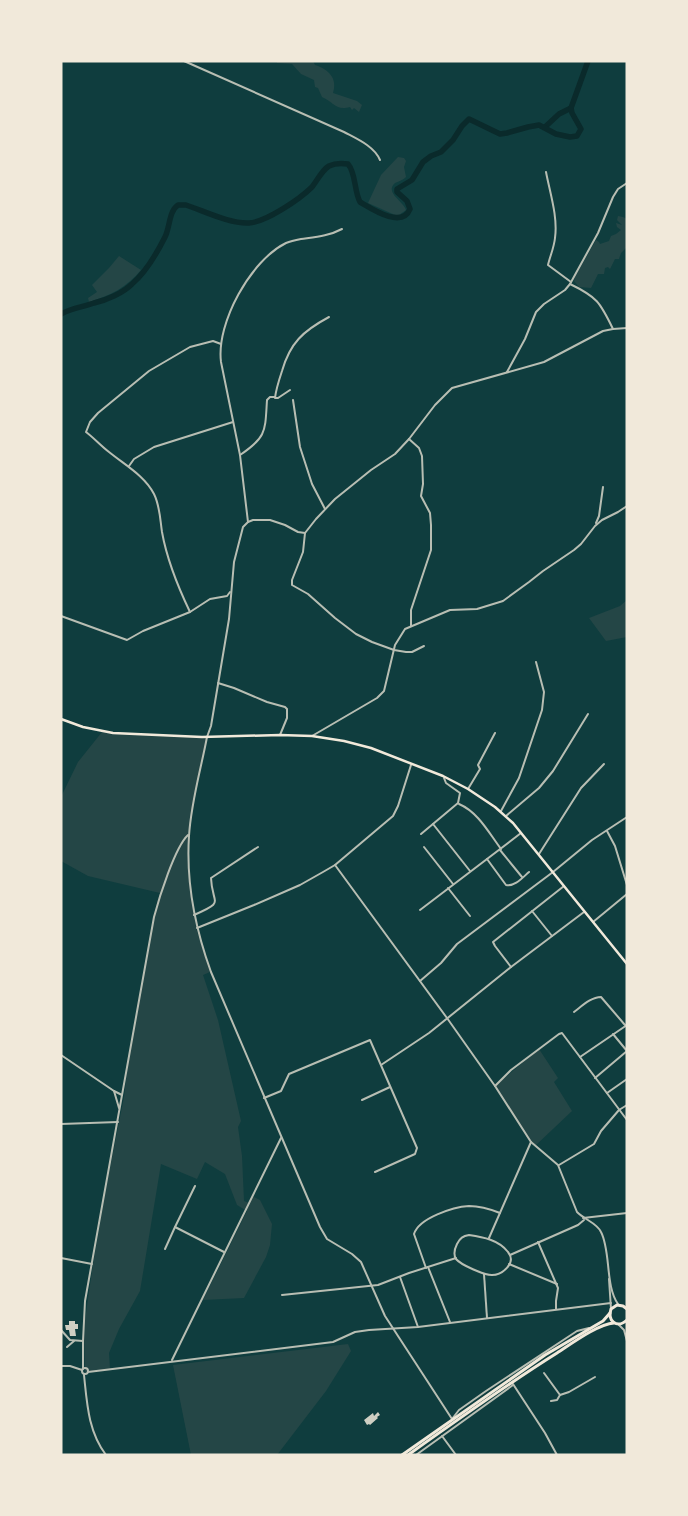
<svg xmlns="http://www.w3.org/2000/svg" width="688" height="1516" font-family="Signika,sans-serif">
<rect width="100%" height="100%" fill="#0f3d3e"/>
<g fill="#244646">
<path d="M277 61H313L315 65C328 69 338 78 333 93L357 101 362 105 359 112 354 108 352 110 350 107C335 111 334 102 322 97L318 88 315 87 314 80 301 74 292 64 277 63Z"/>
<path d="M398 157 404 158 406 161 404 167 406 177C403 180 399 181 395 183 384 192 404 202 406 210L399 215H395L368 203 381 175Z"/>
<polygon points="618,216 623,217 627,219 627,247 621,253 619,259 615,259 610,269 608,267 605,268 604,274 598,274 591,288 579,287 574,281 575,277 596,240 599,242 600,244 609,241 611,236 616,234 621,230 617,227 616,223 622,225 617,220"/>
<path d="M119 256 141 270C127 287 110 296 89 302L88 298 97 292 92 285 109 268Z"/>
<polygon points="627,600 627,637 606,641 589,618 620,606"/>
<polygon points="102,732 207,737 188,833 189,876 196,928 210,972 203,975 218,1020 241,1121 238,1127 242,1156 244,1201 249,1203 252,1196 260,1200 272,1224 270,1245 266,1257 244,1298 203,1300 247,1211 237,1205 225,1174 205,1162 197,1179 161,1164 140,1291 119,1329 109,1353 110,1369 85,1372 84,1338 85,1320 93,1264 107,1183 124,1097 128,1063 148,946 157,902 160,893 88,876 61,861 61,797 78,762"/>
<polygon points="539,1049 558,1078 554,1082 572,1111 535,1146 531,1143 495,1086"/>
<polygon points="348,1344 351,1351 326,1391 277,1455 191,1455 173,1365"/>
</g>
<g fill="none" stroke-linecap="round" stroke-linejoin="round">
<g stroke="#0a2a2b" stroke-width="5.5">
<polyline points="545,127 559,114 571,108"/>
<path d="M61 314C72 308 83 307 94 303 107 300 123 293 132 284 146 272 157 253 165 237 170 227 169 211 178 205H186C204 211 230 224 249 223 266 222 300 199 312 187 317 181 322 170 329 166 335 163 342 163 348 164 356 173 354 191 360 202 372 209 402 229 410 209L407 201 397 192V189L412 180 423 162 431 156 441 152 453 140 462 126 469 119 500 134 507 133 528 127 539 125 556 134 570 137 577 136 581 129 572 113 571 108 588 61"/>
</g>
</g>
<g fill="#cfcfc3">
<polygon points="69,1321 75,1321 75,1324 78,1324 78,1329 75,1329 76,1336 70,1336 69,1330 66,1330 65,1325 69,1325"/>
<polygon points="378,1412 380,1415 377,1417 378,1418 370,1425 369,1424 367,1425 364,1420 373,1413 374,1416"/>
</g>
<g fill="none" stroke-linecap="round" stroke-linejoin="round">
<g stroke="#b8beb3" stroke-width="2">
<path d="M184 61 344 132C357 139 374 146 380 160"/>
<path d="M546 172C550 193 558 217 555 238 554 248 550 256 548 265L571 282"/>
<path d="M570 284C597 297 600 302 613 329"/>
<polyline points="507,372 525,339 536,312 544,304 565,290 570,284 598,233 613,197 618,189 627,183"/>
<path d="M290 390 278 398H275C276 389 279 380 282 371 290 343 303 331 329 317"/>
<polyline points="293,400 300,447 312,484 325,509"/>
<polyline points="409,439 419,448 422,456 423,484 421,496 430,513 431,525 431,550 411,610 411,626"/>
<path d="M240 455C267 437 265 431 267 400L270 397H275"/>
<polyline points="129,466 134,459 154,447 233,422"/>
<path d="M248 522 240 455 221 362C216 323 251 260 286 243 291 241 296 240 301 239 315 237 329 236 342 229"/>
<polyline points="596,523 599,516 603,487"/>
<polyline points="305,533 303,552 292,580 292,585 308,594 335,618 356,634 372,642 394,650 406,652 412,652 424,646"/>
<path d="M190 612C178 587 167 560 162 532 160 519 160 506 154 494 145 476 125 465 109 452 101 446 94 438 86 432L90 422 98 413 149 371 190 347 213 341 221 344"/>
<polyline points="61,616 127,640 143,631 190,612 210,599 227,596 230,592"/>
<polyline points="218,683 234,688 267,702 285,707 287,709 287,718 280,735"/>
<polyline points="312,736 377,698 384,691 395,645 405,629 450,610 477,609 503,601 529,582 543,571 574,550 581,544 595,526 602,520 618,512 627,506"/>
<polyline points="468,789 480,769 478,765 495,733"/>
<path d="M459 804C478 812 489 833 501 849"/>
<polyline points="501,811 519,778 542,710 544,692 536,662"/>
<polyline points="506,816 539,788 553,771 588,714"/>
<polyline points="433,824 470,871"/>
<polyline points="607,831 615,846 627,885"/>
<polyline points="421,834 458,803 460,793 446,783 444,778"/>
<polyline points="424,847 453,884"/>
<polyline points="500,850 522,877"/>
<polyline points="539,854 581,788 604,764"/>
<path d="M487 859 506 885C515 887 523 877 529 872"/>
<path d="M335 865 447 1018 495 1086 531 1142 558 1165 577 1212C585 1220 597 1223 601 1232 611 1251 605 1286 618 1304"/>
<polyline points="448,888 470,916"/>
<polyline points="420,910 521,833"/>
<polyline points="532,911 552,936"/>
<path d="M194 915C226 901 212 905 211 878L258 847"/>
<polyline points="593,922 627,894"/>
<polyline points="197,928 254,905 300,885 323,872 335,865 393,816 398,806 411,765"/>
<polyline points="511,967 495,946 493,942 564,886"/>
<polyline points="420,981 441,963 457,944 553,872 592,840 627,817"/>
<path d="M574 1012C582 1006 591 997 601 997L625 1025"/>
<polyline points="613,1034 627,1051"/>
<polyline points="61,1055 114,1091 122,1095"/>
<polyline points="580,1057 627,1025"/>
<polyline points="381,1065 429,1033 511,967 584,912"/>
<polyline points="595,1078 627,1051"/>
<polyline points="495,1086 511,1070 559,1034 562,1033 627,1120"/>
<polyline points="114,1091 119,1108"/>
<polyline points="607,1093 627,1079"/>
<polyline points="264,1098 281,1091 289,1074 370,1040 417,1148 415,1154 375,1172"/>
<polyline points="362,1100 390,1087"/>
<polyline points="61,1124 118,1122"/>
<polyline points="559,1165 594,1144 601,1131 619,1110 627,1105"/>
<polyline points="195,1186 175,1227 224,1252"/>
<polyline points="583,1218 627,1213"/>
<path d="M469 1235C483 1237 499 1240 508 1252 517 1263 502 1275 492 1275 484 1275 461 1265 456 1259 453 1254 455 1248 457 1244 460 1238 463 1236 469 1235Z"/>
<polyline points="489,1238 531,1142"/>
<polyline points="538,1242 558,1288 556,1301 556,1309"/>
<polyline points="165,1249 175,1227"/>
<polyline points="510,1255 578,1225 584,1220"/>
<polyline points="61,1258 92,1264"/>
<polyline points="509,1264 557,1284"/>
<polyline points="428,1267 450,1322"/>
<path d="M426 1268 414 1234C419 1218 453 1207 469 1206 480 1206 490 1209 500 1213"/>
<polyline points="484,1274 487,1318"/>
<polyline points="400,1277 418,1327"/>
<polyline points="609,1279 611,1309"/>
<polyline points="282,1295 378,1285 409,1273 456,1258"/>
<polyline points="619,1325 624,1330 627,1341"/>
<path d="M589 1328 577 1331 486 1391 459 1410 452 1419 385 1316 361 1262 352 1254 327 1239 320 1227 211 972C195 928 186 882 189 836 191 802 201 769 207 737L211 726 229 619 234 562 243 527 248 522 253 520H270L285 525 298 532 305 533 316 519 335 499 371 470 395 454 409 439 435 405 452 388 544 362 603 331 613 329 627 328"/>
<polyline points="61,1330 70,1340 83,1341"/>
<polyline points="67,1347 74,1341"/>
<polyline points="172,1360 281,1138"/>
<polyline points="61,1366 70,1366 82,1370"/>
<circle cx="85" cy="1371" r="3"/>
<path d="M83 1369V1341L85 1301 154 917C159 898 175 847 188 835"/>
<polyline points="88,1372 333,1342 355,1332 369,1330 418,1327 611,1303"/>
<polyline points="544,1373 560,1395 569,1392 595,1377"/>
<path d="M84 1375C87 1403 88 1431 106 1455"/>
<polyline points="513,1384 545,1433 557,1455"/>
<polyline points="551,1401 557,1400 560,1395"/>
<polyline points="442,1436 456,1455"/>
<polyline points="416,1455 513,1385"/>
</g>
<polyline stroke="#f1e9da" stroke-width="2.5" points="61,719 83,727 113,733 202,737 280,735 312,736 344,741 371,748 443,776 468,789 495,807 513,823 627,964"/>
<g stroke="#f1e9da" stroke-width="3">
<path d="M627 1309 623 1306 617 1305 611 1309C607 1321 617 1329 627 1320"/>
<polyline points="402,1455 545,1355 603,1321 610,1313"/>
<path d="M408 1455C457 1420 506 1385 557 1353 571 1344 598 1324 614 1323"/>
</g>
</g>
<rect width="688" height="1516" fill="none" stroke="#f1e9da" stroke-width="125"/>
</svg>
